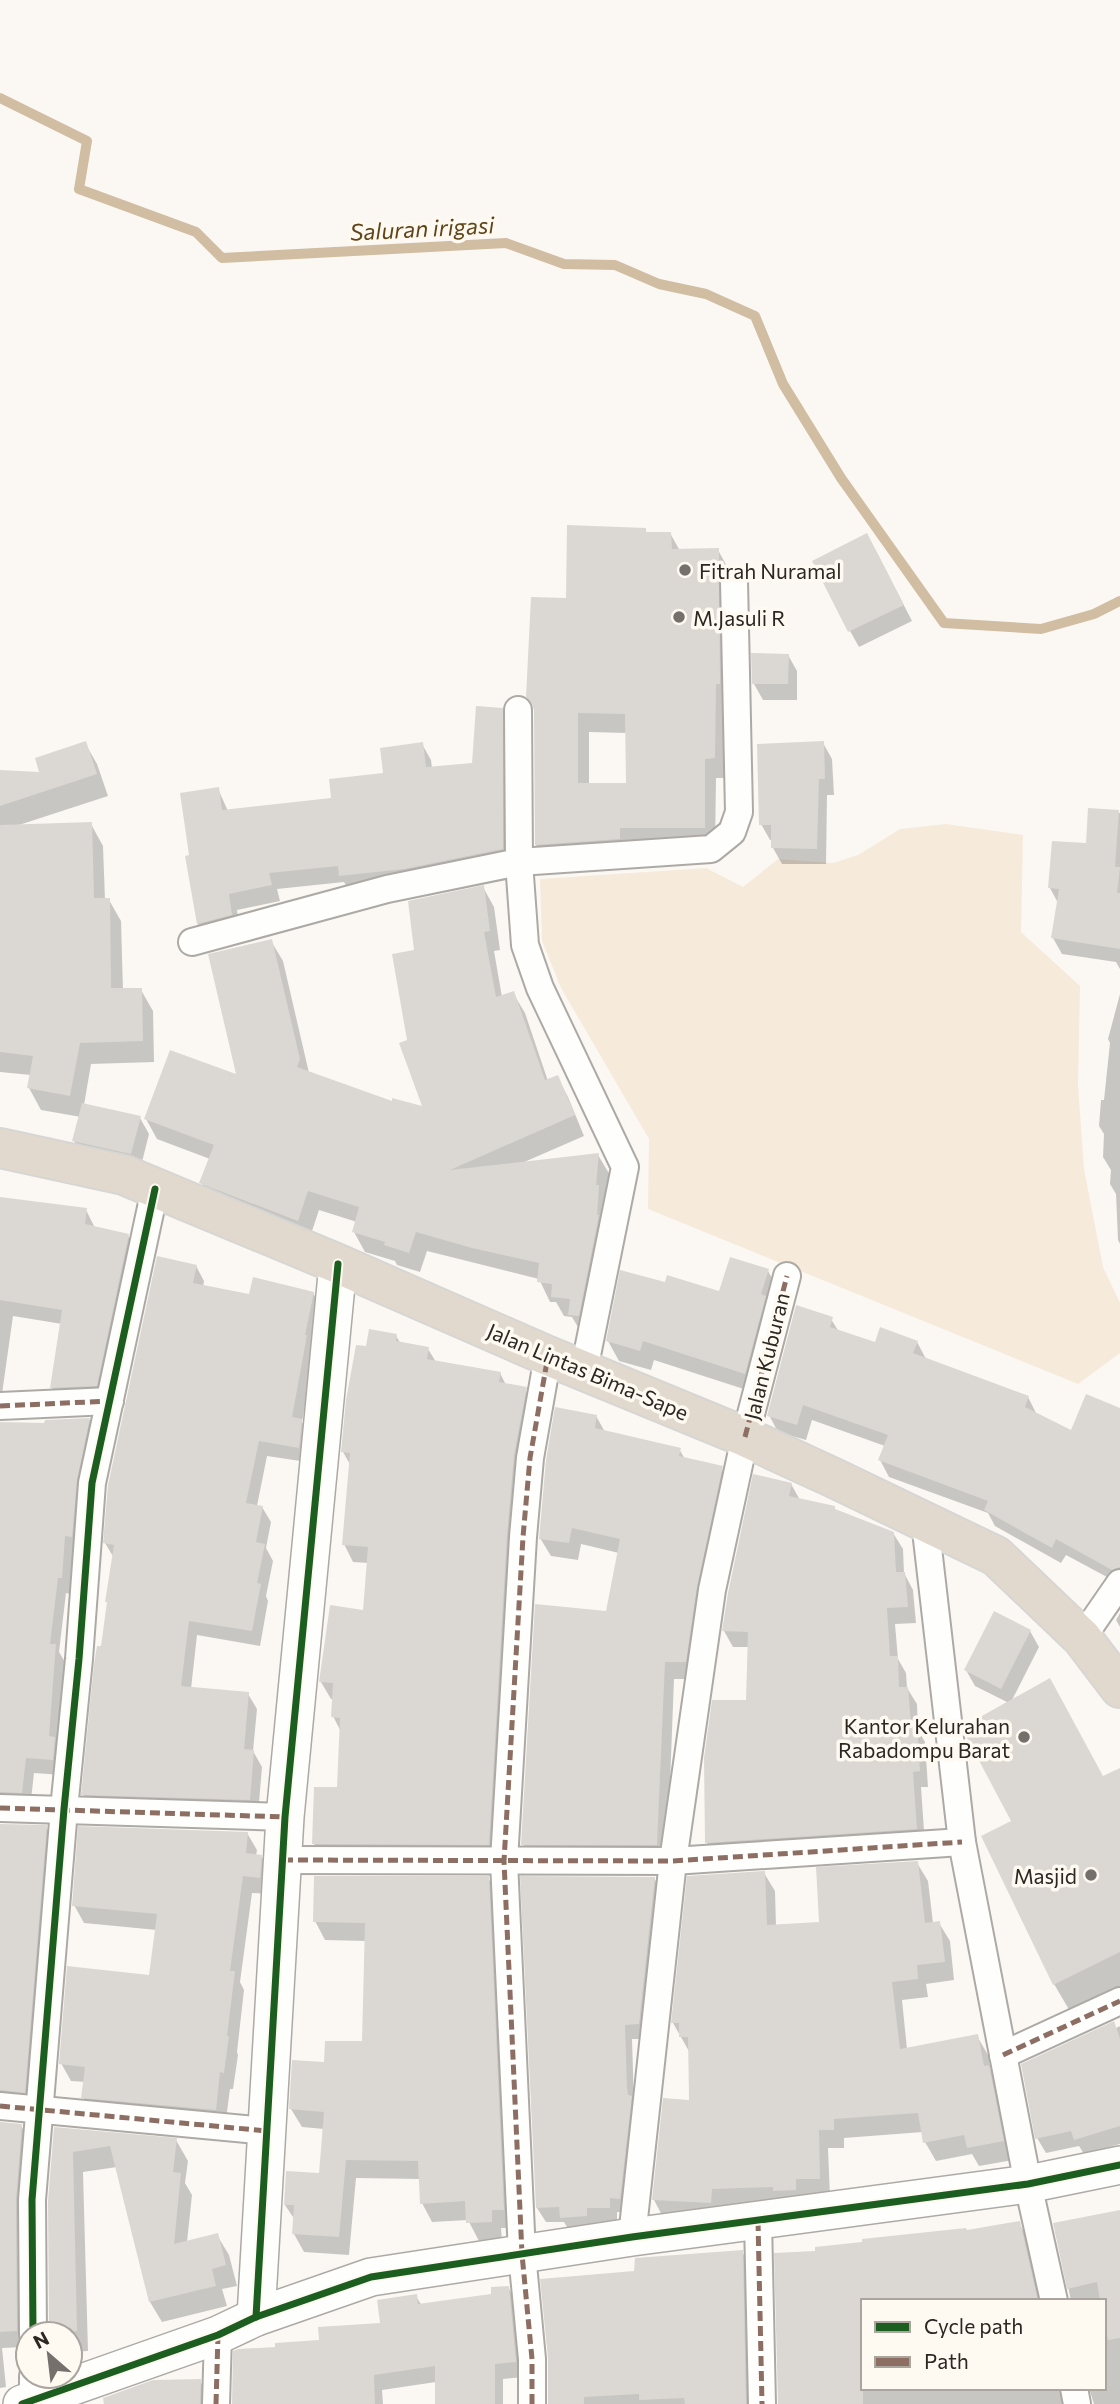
<svg xmlns="http://www.w3.org/2000/svg" width="1120" height="2404" font-family="Commissioner,sans-serif">
<rect width="100%" height="100%" fill="#fbf8f4"/>
<polygon fill="#f6eada" points="946,824 1023,835 1021,932 1080,986 1078,1085 1084,1169 1103,1267 1120,1303 1120,1353 1078,1384 648,1209 649,1139 561,988 542,941 540,879 706,868 743,887 778,859 833,863 858,855 900,829"/>
<g fill="#0003" fill-rule="evenodd">
<path d="M645 529 647 533H670L680 551 718 550 729 570 726 778H716L715 847 548 864 536 845V710L528 696 568 600ZM589 732 627 733 628 785H589Z"/>
<polygon points="876,551 912,621 859,647 850,631"/>
<polygon points="788,655 797,671 797,700 763,700 754,684"/>
<polygon points="502,710 511,726 511,865 350,892 344,882 277,889 280,901 237,910 240,931 208,940 198,924 187,858 191,857 218,789 228,811 333,800 385,775 422,744 431,760 432,768 473,765"/>
<polygon points="85,743 97,764 108,796 19,825 91,824 103,846 105,900 109,900 121,921 123,990 141,990 153,1011 154,1062 91,1064 84,1105 140,1118 149,1134 140,1170 84,1157 74,1141 81,1117 41,1110 29,1088 31,1075 0,1072 0,773 42,774"/>
<polygon points="823,743 832,759 834,795 827,795 826,864 782,864 773,848 773,840 770,840 761,824"/>
<polygon points="1090,810 1120,813 1120,969 1116,962 1062,954 1053,938 1058,903 1050,888 1088,845"/>
<polygon points="483,887 494,907 500,950 494,951 502,997 513,993 525,1013 548,1081 557,1077 568,1097 584,1136 522,1163 598,1155 610,1175 582,1334 572,1317 564,1316 556,1302 550,1302 539,1279 427,1251 420,1272 397,1265 395,1261 365,1252 354,1232 357,1222 319,1210 309,1240 212,1202 201,1182 210,1159 157,1139 146,1119 239,1076 271,941 283,961 309,1073 393,1103 425,1109 409,1041 416,952"/>
<polygon points="1120,994 1120,1244 1118,1240 1116,1194 1110,1184 1111,1170 1103,1157 1104,1134 1099,1126 1101,1100 1104,1100 1110,1043 1108,1039"/>
<polygon points="0,1198 86,1210 95,1228 128,1236 137,1252 105,1402 61,1404 52,1388 62,1324 13,1316 0,1408"/>
<polygon points="196,1266 204,1281 203,1287 250,1296 313,1293 322,1308 302,1422 310,1436 307,1462 267,1456 257,1506 262,1507 271,1522 266,1548 273,1561 266,1596 268,1601 260,1646 197,1635 191,1689 248,1694 257,1709 253,1751 262,1767 258,1815 92,1810 83,1794 114,1558 105,1543"/>
<polygon points="768,1271 779,1291 756,1393 654,1360 651,1370 619,1361 608,1341"/>
<polygon points="831,1319 839,1332 876,1345 917,1342 926,1359 1028,1397 1037,1415 1072,1432 1120,1410 1120,1584 1066,1555 1061,1563 995,1526 988,1513 889,1477 880,1460 885,1446 812,1420 806,1440 778,1432 769,1415"/>
<polygon points="396,1336 401,1344 428,1349 436,1362 500,1373 506,1385 525,1389 535,1406 498,1862 324,1861 314,1844 339,1789 341,1732 333,1716 333,1699 331,1699 321,1682 365,1612 369,1563 353,1562 344,1544 351,1466 343,1452 368,1348"/>
<polygon points="596,1416 605,1432 679,1449 685,1459 721,1468 732,1486 695,1679 674,1679 667,1862 533,1862 523,1844 607,1613 619,1553 581,1544 578,1560 551,1556 540,1538"/>
<polygon points="89,1419 98,1435 81,1553 74,1552 70,1594 66,1593 59,1652 65,1662 58,1745 62,1775 34,1773 30,1809 0,1812 0,1434"/>
<polygon points="791,1484 800,1500 836,1511 893,1533 903,1549 904,1573 913,1590 916,1623 895,1624 898,1659 906,1673 907,1688 917,1704 918,1730 925,1742 928,1787 921,1787 925,1845 716,1858 707,1843 748,1702 749,1647 733,1647 724,1631"/>
<polygon points="1120,1613 1120,1627 1116,1620"/>
<polygon points="1030,1631 1039,1647 1011,1702 1103,1778 1120,1770 1120,1989 1071,2013 1054,1984 1014,1822 1009,1703 975,1686 966,1670"/>
<polygon points="0,1825 46,1827 55,1843 33,2108 0,2110"/>
<polygon points="247,1833 257,1850 256,1856 261,1856 271,1873 269,1894 252,1893 240,1982 244,1990 237,2052 238,2055 233,2089 230,2089 225,2127 93,2115 83,2097 85,2082 71,2081 61,2063 150,1977 157,1930 84,1923 74,1905"/>
<polygon points="917,1863 928,1881 933,1923 939,1923 950,1941 954,1980 926,1984 928,1997 902,2000 907,2049 977,2036 988,2055 991,2071 999,2085 1013,2160 979,2166 972,2154 936,2161 925,2142 923,2132 844,2138 844,2148 828,2148 830,2197 664,2219 654,2200 690,2102 690,2053 673,2023 764,1873 775,1891 776,1926 821,1924"/>
<polygon points="488,1878 499,1897 514,2228 501,2228 502,2240 479,2241 468,2220 432,2222 422,2203 420,2179 356,2178 349,2255 304,2252 294,2234 295,2220 285,2205 321,2175 324,2129 302,2127 291,2109 326,2064 364,2043 366,1941 325,1940 315,1921"/>
<polygon points="654,1878 663,1893 647,2039 632,2039 634,2104 628,2213 617,2212 617,2222 594,2223 595,2230 570,2232 564,2222 546,2222 537,2208"/>
<polygon points="1120,2026 1120,2144 1084,2154 1079,2146 1046,2153 1037,2138 1116,2028"/>
<polygon points="0,2122 21,2126 31,2142 25,2217 25,2347 2,2348 6,2387 0,2388"/>
<polygon points="55,2129 176,2140 188,2161 185,2183 192,2195 187,2242 217,2235 229,2255 237,2286 222,2289 227,2306 162,2322 150,2302 117,2167 83,2172 88,2351 70,2352 70,2334 52,2334"/>
<polygon points="1120,2212 1120,2404 1094,2404 1089,2388 1104,2388 1104,2301 1071,2301 1055,2224"/>
<polygon points="1019,2223 1028,2239 1042,2301 863,2301 863,2388 1079,2388 1067,2404 779,2404 817,2253"/>
<polygon points="742,2252 751,2267 754,2404 550,2404 636,2272"/>
<polygon points="508,2287 517,2303 524,2377 503,2379 503,2404 436,2404 436,2382 382,2390 383,2404 234,2404 321,2341 382,2325 416,2296 422,2306 493,2295"/>
<polygon points="200,2381 209,2396 209,2404 104,2404"/>
</g>
<g fill="none" stroke-linecap="round" stroke-linejoin="round">
<polyline stroke="#d1bea2" stroke-width="10" points="0,98 87,141 79,189 196,232 222,258 506,243 564,264 615,265 659,284 706,294 755,316 783,384 841,478 944,623 1041,629 1094,614 1120,601"/>
</g>
<g fill="#dbd8d3" fill-rule="evenodd">
<path d="M567 525 646 528V532H671L672 549 719 548 720 684H716L715 758 705 759V828H620V839L535 845 534 710 532 703 526 697 531 597 566 598ZM578 713 625 714 626 783H578Z"/>
<polygon points="867,533 904,605 848,632 812,561"/>
<polygon points="751,653 789,654 788,684 752,684"/>
<polygon points="476,706 503,708 503,849 404,869 339,876 338,866 269,873 272,885 229,894 232,915 197,924 185,856 189,855 180,793 219,787 222,810 331,798 329,779 383,773 380,748 423,742 426,767 472,763"/>
<polygon points="86,741 97,774 0,806 0,770 39,772 35,758"/>
<polygon points="824,741 825,779 819,779 817,849 771,848 771,825 759,825 757,744"/>
<polygon points="1088,808 1119,810 1115,867 1120,867 1117,893 1120,893 1120,949 1051,938 1059,889 1048,888 1052,841 1086,843"/>
<polygon points="92,822 94,898 110,898 111,988 142,988 143,1041 80,1043 70,1096 27,1088 33,1056 0,1052 0,825"/>
<polygon points="484,885 490,931 484,932 496,997 514,991 545,1080 558,1075 575,1115 450,1170 599,1153 596,1185 599,1185 597,1215 599,1215 579,1316 568,1315 570,1299 551,1297 552,1284 537,1282 539,1263 472,1248 416,1232 409,1253 384,1245 385,1242 352,1232 359,1207 308,1191 298,1221 199,1183 214,1145 144,1119 170,1050 236,1074 208,954 272,939 300,1059 297,1067 392,1101 392,1098 422,1106 399,1043 407,1040 392,954 414,950 408,901"/>
<polygon points="82,1103 141,1116 131,1154 72,1141"/>
<polygon points="0,1197 87,1208 85,1224 129,1234 97,1386 50,1388 62,1310 0,1300"/>
<polygon points="157,1256 197,1265 193,1283 249,1294 253,1277 314,1292 305,1335 307,1335 292,1417 302,1419 299,1448 259,1441 246,1503 263,1506 256,1542 265,1544 257,1583 261,1584 252,1631 189,1621 181,1686 249,1692 244,1749 254,1750 250,1800 81,1795 94,1664 97,1646 101,1646 107,1602 105,1602 114,1545 103,1543 108,1485"/>
<polygon points="730,1257 769,1269 761,1294 766,1296 745,1374 643,1341 640,1351 606,1341 620,1270 665,1282 667,1275 719,1291"/>
<polygon points="796,1305 833,1317 830,1327 875,1342 880,1327 918,1341 913,1353 1029,1396 1025,1407 1071,1430 1086,1394 1120,1408 1120,1567 1112,1570 1056,1539 1052,1548 984,1510 988,1501 878,1460 888,1435 803,1405 797,1425 767,1416"/>
<polygon points="369,1329 397,1334 396,1341 429,1347 427,1359 501,1372 499,1382 527,1387 514,1455 507,1536 489,1845 312,1844 314,1787 337,1787 340,1718 331,1717 333,1683 319,1682 330,1605 363,1610 368,1547 342,1545 350,1453 341,1452 346,1400 356,1345 366,1346"/>
<polygon points="555,1407 597,1415 595,1428 681,1448 679,1456 723,1466 697,1587 686,1662 665,1662 657,1845 521,1845 535,1604 606,1611 620,1539 572,1528 569,1543 539,1539 546,1460"/>
<polygon points="90,1418 77,1480 72,1537 65,1536 62,1578 58,1578 50,1644 56,1644 49,1736 55,1737 53,1760 26,1758 22,1793 0,1792 0,1422 44,1423 45,1420"/>
<polygon points="753,1474 792,1483 789,1496 835,1506 835,1509 894,1532 896,1572 905,1572 908,1607 887,1608 890,1656 898,1656 899,1687 908,1687 911,1725 917,1724 920,1771 913,1772 917,1829 705,1843 704,1758 712,1700 746,1700 748,1632 722,1631 728,1593"/>
<polygon points="994,1611 1031,1630 1001,1689 964,1670"/>
<polygon points="1050,1678 1103,1776 1120,1768 1120,1952 1053,1985 981,1836 1011,1821 966,1736 964,1726"/>
<polygon points="0,1824 47,1825 25,2093 0,2090"/>
<polygon points="78,1826 248,1832 246,1853 262,1855 260,1878 243,1876 230,1971 235,1971 227,2036 229,2036 224,2073 220,2072 216,2110 81,2098 85,2067 59,2064 67,1966 149,1975 157,1914 72,1906"/>
<polygon points="918,1861 925,1923 940,1921 945,1962 917,1965 918,1979 892,1982 900,2049 978,2034 984,2066 989,2065 1004,2141 967,2148 964,2135 923,2143 918,2113 834,2119 834,2130 819,2130 820,2179 796,2179 796,2190 773,2191 773,2187 712,2189 711,2203 652,2200 663,2098 689,2100 688,2037 679,2037 679,2023 671,2023 687,1876 765,1871 767,1925 819,1922 816,1867"/>
<polygon points="314,1876 489,1876 504,2210 492,2210 492,2222 466,2223 465,2201 420,2204 418,2161 346,2160 339,2237 292,2234 294,2205 284,2205 286,2171 319,2173 324,2112 289,2109 292,2060 324,2062 325,2041 362,2041 365,1923 313,1922"/>
<polygon points="520,1876 655,1877 639,2024 625,2025 627,2087 628,2095 632,2096 620,2199 610,2198 610,2208 587,2208 587,2216 560,2218 559,2207 536,2208"/>
<polygon points="1114,2021 1120,2039 1120,2126 1074,2140 1071,2131 1035,2139 1021,2064"/>
<polygon points="0,2122 22,2124 16,2200 17,2331 0,2332"/>
<polygon points="54,2127 177,2138 173,2172 181,2173 174,2244 218,2233 226,2265 212,2269 216,2286 149,2302 110,2146 73,2152 77,2331 49,2332 48,2201"/>
<polygon points="1120,2210 1120,2338 1108,2340 1104,2322 1104,2301 1100,2301 1097,2282 1067,2289 1053,2223"/>
<polygon points="1020,2221 1038,2301 863,2301 863,2404 778,2404 774,2253 815,2251 815,2247 862,2242 862,2239 966,2228 967,2230"/>
<polygon points="743,2250 746,2404 685,2404 684,2398 639,2400 639,2394 584,2397 584,2404 548,2404 548,2358 540,2279 634,2271 635,2258"/>
<polygon points="509,2286 516,2362 495,2364 495,2404 435,2404 435,2366 374,2375 375,2404 232,2404 233,2351 238,2349 275,2347 275,2343 319,2340 318,2327 380,2323 377,2300 417,2294 418,2304 491,2294 491,2287"/>
<polygon points="201,2379 200,2404 104,2404 103,2398 153,2380"/>
</g>
<g fill="none" stroke-linecap="round" stroke-linejoin="round">
<defs>
<g id="street">
<polyline points="192,942 387,889 519,862 518,710"/>
<polyline points="584,1370 625,1167 540,988 525,945 519,862 711,849 732,832 739,812 734,581"/>
<polyline points="0,1406 110,1401"/>
<polyline points="925,1522 962,1842 1028,2184 1054,2301"/>
<polyline points="1082,1638 1120,1583"/>
<polyline points="0,1808 285,1817"/>
<polyline points="283,1860 673,1861 962,1842"/>
<polyline points="1003,2055 1120,2001"/>
<polyline points="0,2106 267,2131"/>
<polyline points="758,2221 762,2404"/>
<polyline points="632,2237 673,1861 712,1590 745,1437 787,1276"/>
<polyline points="33,2334 32,2200 64,1809 79,1659 92,1483 155,1189"/>
<polyline points="33,2376 33,2402"/>
<polyline points="1074,2388 1077,2404"/>
<polyline points="216,2404 218,2335"/>
<polyline points="532,2404 532,2359 522,2254 504,1861 523,1537 530,1458 548,1356"/>
</g>
<g id="secondary">
<polyline points="256,2317 285,1817 338,1264"/>
<polyline points="22,2404 218,2335 256,2317 371,2277 632,2237 1028,2184 1120,2165"/>
</g>
<polyline id="highway" points="0,1148 124,1175 338,1264 548,1356 745,1437 834,1478 996,1556 1082,1638 1120,1688"/>
</defs>
<use href="#street" stroke="#adaaa6" stroke-width="30"/>
<use href="#secondary" stroke="#adaaa6" stroke-width="40"/>
<use href="#highway" stroke="#d7d6d3" stroke-width="42"/>
<use href="#street" stroke="#fefefd" stroke-width="26"/>
<use href="#secondary" stroke="#fefefd" stroke-width="37"/>
<use href="#highway" stroke="#e1d9ce" stroke-width="38"/>
<g stroke="#8d6e63" stroke-width="5" stroke-dasharray="10 5" stroke-linecap="butt">
<polyline points="0,1406 110,1401"/>
<polyline points="745,1437 787,1276"/>
<polyline points="0,1808 285,1817"/>
<polyline points="283,1860 673,1861 962,1842"/>
<polyline points="1003,2055 1120,2001"/>
<polyline points="0,2106 267,2131"/>
<polyline points="758,2221 762,2404"/>
<polyline points="216,2404 218,2335"/>
<polyline points="532,2404 532,2359 522,2254 504,1861 523,1537 530,1458 548,1356"/>
</g>
<defs>
<g id="cycleway">
<polyline points="256,2317 285,1817 338,1264"/>
<polyline points="33,2334 32,2200 64,1809 79,1659 92,1483 155,1189"/>
<polyline points="22,2404 218,2335 256,2317 371,2277 632,2237 1028,2184 1120,2165"/>
</g>
</defs>
<use href="#cycleway" stroke="#fef9f1" stroke-width="11"/>
<use href="#cycleway" stroke="#1b5e20" stroke-width="7"/>
</g>
<g fill="#74716c" stroke="#fef9f1" stroke-width="2.5">
<circle cx="685" cy="570" r="7"/>
<circle cx="679" cy="617" r="7"/>
<circle cx="1024" cy="1737" r="7"/>
<circle cx="1091" cy="1875" r="7"/>
</g>
<g text-anchor="middle" dominant-baseline="central" stroke-width="7" stroke-linejoin="round" paint-order="stroke">
<g font-size="21" fill="#2b2823" stroke="#fef9f1" text-anchor="start">
<text x="699" y="570">Fitrah Nuramal</text>
<text x="693" y="617">M.Jasuli R</text>
<text x="1010" y="1725" text-anchor="end">Kantor Kelurahan<tspan x="1010" dy="24">Rabadompu Barat</tspan></text>
<text x="1077" y="1875" text-anchor="end">Masjid</text>
</g>
<g font-size="21" fill="#2b2823" stroke="#fef9f1">
<text transform="translate(766 1356) rotate(-76)">Jalan Kuburan</text>
<text transform="translate(588 1371) rotate(23)">Jalan Lintas Bima-Sape</text>
</g>
<g font-size="23" font-style="italic" fill="#614518" stroke="#fef9f1">
<text transform="translate(422 228) rotate(-3)">Saluran irigasi</text>
</g>
</g>
<rect x="861" y="2299" width="245" height="91" fill="#fef9f1" stroke="#aaa59f" stroke-width="2"/>
<rect x="875" y="2322" width="35" height="10" fill="#1b5e20" stroke="#aaa59f" stroke-width="2"/>
<text x="924" y="2334" font-size="21" fill="#2b2823">Cycle path</text>
<rect x="875" y="2357" width="35" height="10" fill="#8d6e63" stroke="#aaa59f" stroke-width="2"/>
<text x="924" y="2369" font-size="21" fill="#2b2823">Path</text>
<g transform="translate(49 2355) rotate(332)"><circle r="33" fill="#fef9f1" stroke="#aaa59f" stroke-width="2"/>
<path d="M0-5L12 26L0 18L-12 26Z" fill="#74716c"/>
<text y="-10" font-size="19" font-weight="bold" text-anchor="middle" fill="#2b2823">N</text>
</g>
</svg>
